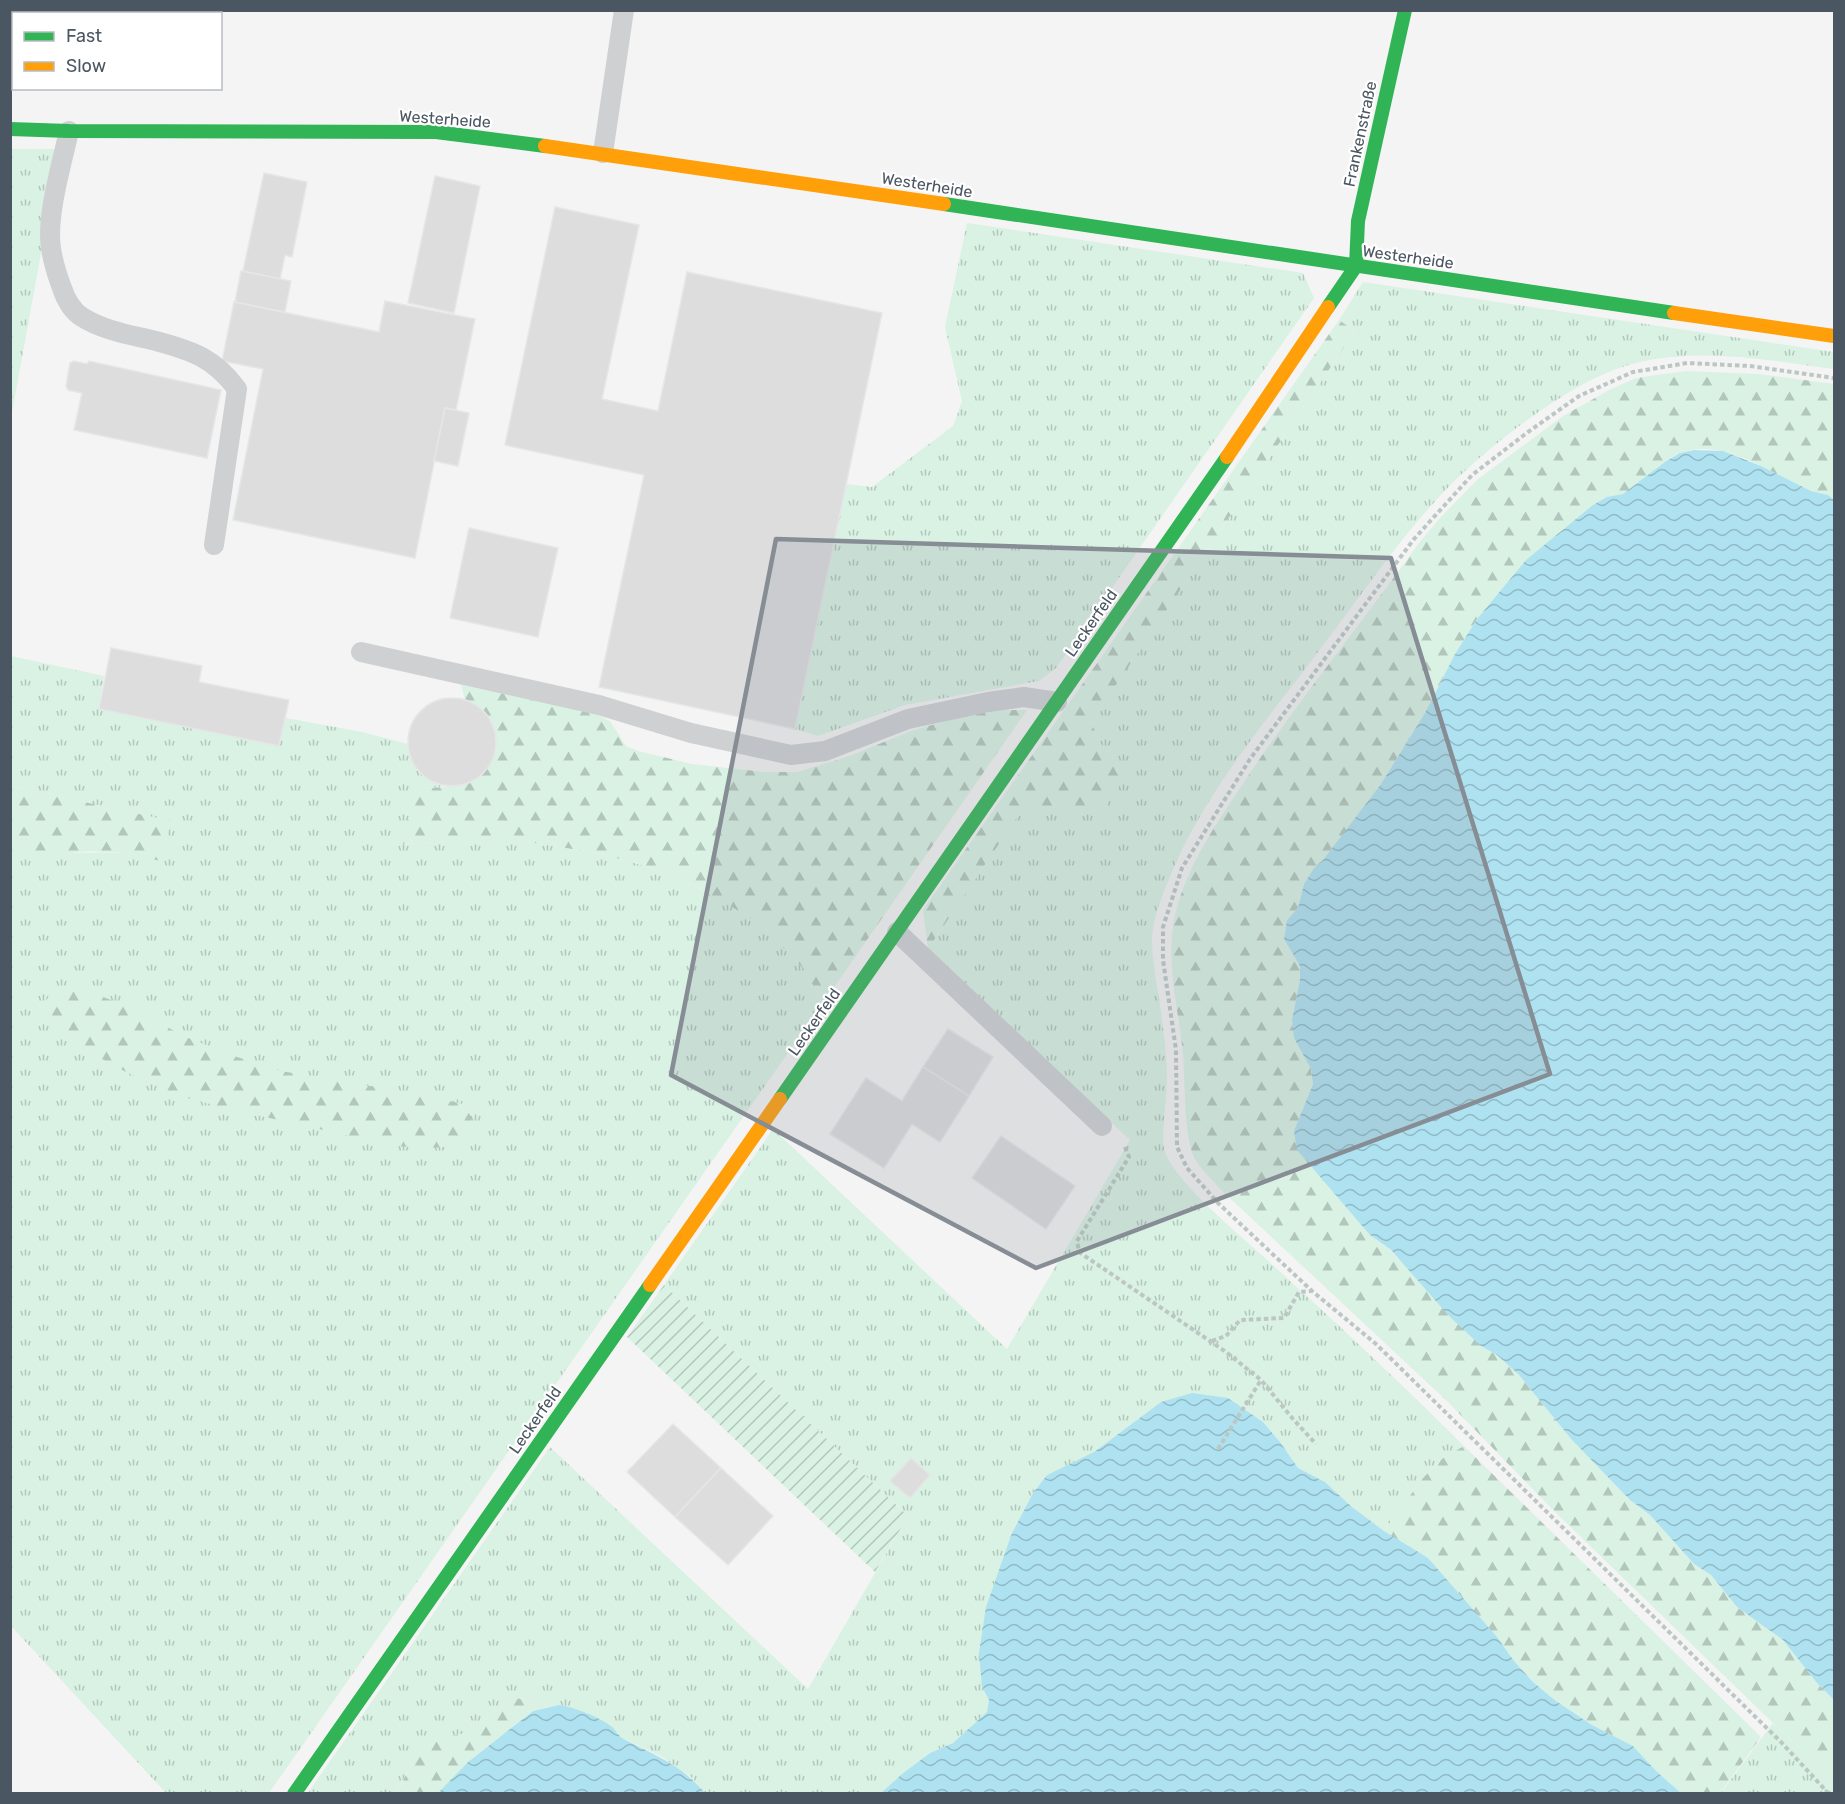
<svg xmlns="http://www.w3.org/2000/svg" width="1845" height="1804" font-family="Rubik,sans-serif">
<defs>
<pattern id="grass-tufts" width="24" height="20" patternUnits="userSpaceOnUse" patternTransform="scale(1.5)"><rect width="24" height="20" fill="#d9f2e3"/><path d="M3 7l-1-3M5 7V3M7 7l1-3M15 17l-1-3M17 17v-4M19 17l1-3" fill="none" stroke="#b2c7bb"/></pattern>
<pattern id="forest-firs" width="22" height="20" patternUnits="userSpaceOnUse" patternTransform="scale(1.5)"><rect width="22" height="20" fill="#d9f2e3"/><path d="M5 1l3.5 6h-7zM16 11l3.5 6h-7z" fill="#b2c7bb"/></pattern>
<pattern id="garden-furrows" width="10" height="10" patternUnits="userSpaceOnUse" patternTransform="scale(1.5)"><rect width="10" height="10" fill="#d9f2e3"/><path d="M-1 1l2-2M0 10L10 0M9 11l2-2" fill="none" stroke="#b2c7bb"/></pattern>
<pattern id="water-waves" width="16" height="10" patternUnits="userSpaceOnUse" patternTransform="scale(1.5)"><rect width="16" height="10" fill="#aee2f0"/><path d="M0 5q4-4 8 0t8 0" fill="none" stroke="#90bac6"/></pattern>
</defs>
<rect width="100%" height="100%" fill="#f4f4f4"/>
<g fill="url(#grass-tufts)">
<polygon points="11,149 60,149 11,418"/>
<polygon points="967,223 1303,273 1314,298 1056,668 1039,681 905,705 818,736 795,729 845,484 872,487 953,426 962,401 945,327"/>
<path d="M1363 282 1834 352V369C1760 359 1675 342 1604 374 1560 393 1500 438 1465 471 1412 520 1371 582 1327 640 1272 714 1207 788 1171 874 1164 891 1156 910 1153 928 1150 949 1155 971 1158 992 1162 1019 1166 1045 1167 1072 1168 1091 1160 1138 1165 1152 1177 1184 1238 1233 1264 1257 1332 1319 1399 1381 1464 1446L1443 1458 1423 1478 1384 1531 1352 1507 1325 1482 1298 1468 1280 1442 1263 1422 1228 1398 1161 1402 1094 1452 1047 1475 1033 1493 1012 1533 982 1687 989 1700 987 1712 953 1743 930 1753 902 1774 881 1793H705L691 1777 662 1757 621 1737 610 1725 559 1705 550 1707 528 1698 513 1699 466 1733 446 1737 414 1759 396 1793 307 1794 550 1447 808 1689 908 1516 664 1285 773 1129 1007 1349 1130 1140 928 949 1021 811 1055 806 1085 815 1106 806 1119 787 1117 763 1101 744 1091 722 1355 331 1339 320Z"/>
<path d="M11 656 104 676 99 709 279 745 286 718 362 732 408 744C408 767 425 778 444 786L424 789 403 844 450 841H521L598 853 674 874 758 922 804 969 823 1003 269 1793H166L11 1626V854C49 855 87 851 125 853L170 821 11 786Z"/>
<polygon points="1773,1723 1834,1780 1834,1793 1720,1794"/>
</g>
<g fill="url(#forest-firs)">
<polygon points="1339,320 1355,331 1091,722 1101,744 1117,763 1119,787 1106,806 1085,815 1055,806 1021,811 928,949 923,910"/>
<path d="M1686 371 1759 374 1834 384V500C1826 494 1819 494 1809 490 1771 474 1724 437 1680 453 1659 461 1645 482 1625 493 1620 496 1613 496 1607 497L1526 560 1477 619 1455 654 1425 713 1381 784 1323 860 1314 868 1304 884 1298 908 1287 920 1284 939 1300 966V980L1292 1020 1294 1038 1311 1069 1313 1084 1294 1131 1370 1235 1390 1250 1481 1346 1497 1355 1519 1375 1572 1440 1630 1500 1650 1515 1694 1564 1711 1575 1737 1607 1783 1640 1817 1683 1834 1700V1780L1773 1723 1555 1512 1447 1401 1220 1189C1212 1179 1200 1169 1194 1157 1184 1136 1185 1080 1183 1054 1179 1012 1167 969 1173 927 1181 874 1213 829 1242 785 1297 702 1361 624 1419 543L1440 518 1478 479 1563 416 1611 389 1636 378Z"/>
<path d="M461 685 594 713 610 721 626 746 638 751 692 764 765 772H797L847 757 911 731 966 715 1000 710H1027L823 1003 804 969 758 922 674 874 598 853 521 841H450L403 844 411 806 424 789C440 786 461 788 475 779 509 757 497 715 465 700Z"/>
<polygon points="11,786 171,821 161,861 125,853 90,851 51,855 11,854"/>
<polygon points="56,986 83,989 141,1012 183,1036 237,1057 281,1071 411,1093 463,1104 472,1118 467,1137 457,1146 429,1148 395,1146 229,1109 180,1096 128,1073 76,1045 49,1020 45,1002"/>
<polygon points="1464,1446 1761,1737 1720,1793 1681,1793 1657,1772 1633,1746 1592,1725 1556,1701 1533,1682 1514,1661 1497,1637 1384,1531 1423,1478 1443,1458"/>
<polygon points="528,1698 550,1707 532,1711 468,1762 438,1793 396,1794 414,1759 425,1747 446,1737 466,1733 513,1699"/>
</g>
<polygon fill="url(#garden-furrows)" points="664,1285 908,1516 875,1572 627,1337"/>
<g fill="url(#water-waves)">
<polygon points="1694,450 1723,451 1761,466 1811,491 1828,495 1834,500 1834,1700 1817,1683 1783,1640 1737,1607 1711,1575 1694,1564 1650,1515 1630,1500 1572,1440 1519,1375 1497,1355 1481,1346 1449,1316 1391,1250 1370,1235 1297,1150 1294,1131 1313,1084 1311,1069 1294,1038 1292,1020 1300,980 1300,966 1284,939 1287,920 1298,908 1304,884 1314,868 1323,860 1381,784 1425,713 1455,654 1477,619 1526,560 1593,505 1607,497 1623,494 1666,461 1680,453"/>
<polygon points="1192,1393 1228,1398 1263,1422 1280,1442 1298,1468 1325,1482 1352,1507 1384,1531 1428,1558 1497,1637 1514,1661 1533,1682 1556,1701 1592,1725 1633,1746 1657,1772 1681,1793 881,1793 902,1774 930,1753 953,1743 987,1712 989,1700 982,1687 979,1653 986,1607 1012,1533 1033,1493 1047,1475 1094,1452 1161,1402"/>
<path d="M559 1705C574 1707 599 1717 611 1726 616 1730 618 1736 624 1739 658 1757 679 1763 705 1793H438L468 1762 533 1711Z"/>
</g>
<g fill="#ddddde" stroke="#e5e6e7" stroke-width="1.5">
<polygon points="264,173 307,182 292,257 285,255 280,279 243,271"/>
<polygon points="435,176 480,186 454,313 408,303"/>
<polygon points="555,207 639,225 602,399 658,411 687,272 882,313 795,729 599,687 644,475 505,445"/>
<polygon points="241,271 291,281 285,312 235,302"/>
<polygon points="385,301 475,319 456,410 445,408 415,558 233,520 263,369 222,361 234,302 379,332"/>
<polygon points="74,361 87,364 89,361 221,390 207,458 74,430 82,393 68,390 66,386 70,363"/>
<polygon points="445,408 469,413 458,466 434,461"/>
<polygon points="469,528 558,548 538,637 450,618"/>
<polygon points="111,648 202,666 199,682 289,700 279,746 99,709"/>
<circle cx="452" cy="742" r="44"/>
<polygon points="948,1029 993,1057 969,1096 923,1067"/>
<polygon points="923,1067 969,1096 940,1142 912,1124 884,1168 830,1134 866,1078 902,1101"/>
<polygon points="1001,1136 1075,1186 1046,1229 972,1178"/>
<polygon points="673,1424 721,1468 675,1517 627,1472"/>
<polygon points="911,1458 930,1475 910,1498 890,1481"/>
<polygon points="721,1468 773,1516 728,1565 675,1517"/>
</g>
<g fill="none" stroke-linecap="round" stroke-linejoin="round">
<g stroke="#bcc7c4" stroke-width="4" stroke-dasharray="4.5 3" stroke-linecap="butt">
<polyline points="1125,1147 1129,1157 1077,1241 1079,1252 1226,1352 1261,1380 1293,1419 1316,1444"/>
<polyline points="1212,1341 1226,1336 1240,1320 1284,1318 1299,1292 1311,1291"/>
<polyline points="1218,1449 1261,1380"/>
<polyline points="1829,1794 1780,1741 1376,1344 1312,1291 1218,1203 1187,1168 1177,1147 1176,1050 1163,960 1163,927 1182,868 1250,759 1414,539 1472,475 1528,432 1579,396 1633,372 1687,363 1750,366 1834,378"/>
</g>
<g stroke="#ced0d2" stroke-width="20">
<path d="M69 131C62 163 46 216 51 248 53 262 57 275 62 288 66 300 71 310 82 317 104 331 132 335 156 341 193 351 214 358 237 389L214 545"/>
<polyline points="603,153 624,10"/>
<polyline points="361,652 599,705 691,733 791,755 825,751 908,719 988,702 1024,697 1057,702"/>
<polyline points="897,932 1102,1126"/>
</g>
<g stroke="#30b455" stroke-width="14">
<polyline points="10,129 69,131 436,132 545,146"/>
<polyline points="944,204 1674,313"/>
<polyline points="1328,307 1356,266 1358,221 1405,10"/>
<polyline points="780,1099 1227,457"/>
<polyline points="294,1794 650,1285"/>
</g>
<g stroke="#ff9f0a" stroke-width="14">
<polyline points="545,146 944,204"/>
<polyline points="1674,313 1834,336"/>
<polyline points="1227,457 1328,307"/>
<polyline points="650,1285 780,1099"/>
</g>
</g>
<path fill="#868d94" fill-opacity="0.2" stroke="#868d94" stroke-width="4.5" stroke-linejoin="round" d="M776 539 1391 558 1550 1074 1036 1268 671 1075Z"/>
<g text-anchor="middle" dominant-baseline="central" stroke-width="4.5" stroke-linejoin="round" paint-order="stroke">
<g font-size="16" fill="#4a5661" stroke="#fff">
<text transform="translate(445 119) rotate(4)">Westerheide</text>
<text transform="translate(1360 134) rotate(-78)">Frankenstraße</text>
<text transform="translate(927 185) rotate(9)">Westerheide</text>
<text transform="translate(1408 257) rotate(8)">Westerheide</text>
<text transform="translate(1091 623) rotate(-55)">Leckerfeld</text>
<text transform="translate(814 1022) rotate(-55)">Leckerfeld</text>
<text transform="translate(535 1420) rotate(-55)">Leckerfeld</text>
</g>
</g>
<rect width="1845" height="1804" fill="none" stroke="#4a5661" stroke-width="24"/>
<rect x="12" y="12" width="210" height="78" fill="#ffffff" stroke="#b7bbc0" stroke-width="1.5"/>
<rect x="24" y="32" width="30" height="9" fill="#30b455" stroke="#b7bbc0" stroke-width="1.5"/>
<text x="66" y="42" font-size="18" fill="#4a5661">Fast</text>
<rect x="24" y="62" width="30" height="9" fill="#ff9f0a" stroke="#b7bbc0" stroke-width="1.5"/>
<text x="66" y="72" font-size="18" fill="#4a5661">Slow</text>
</svg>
